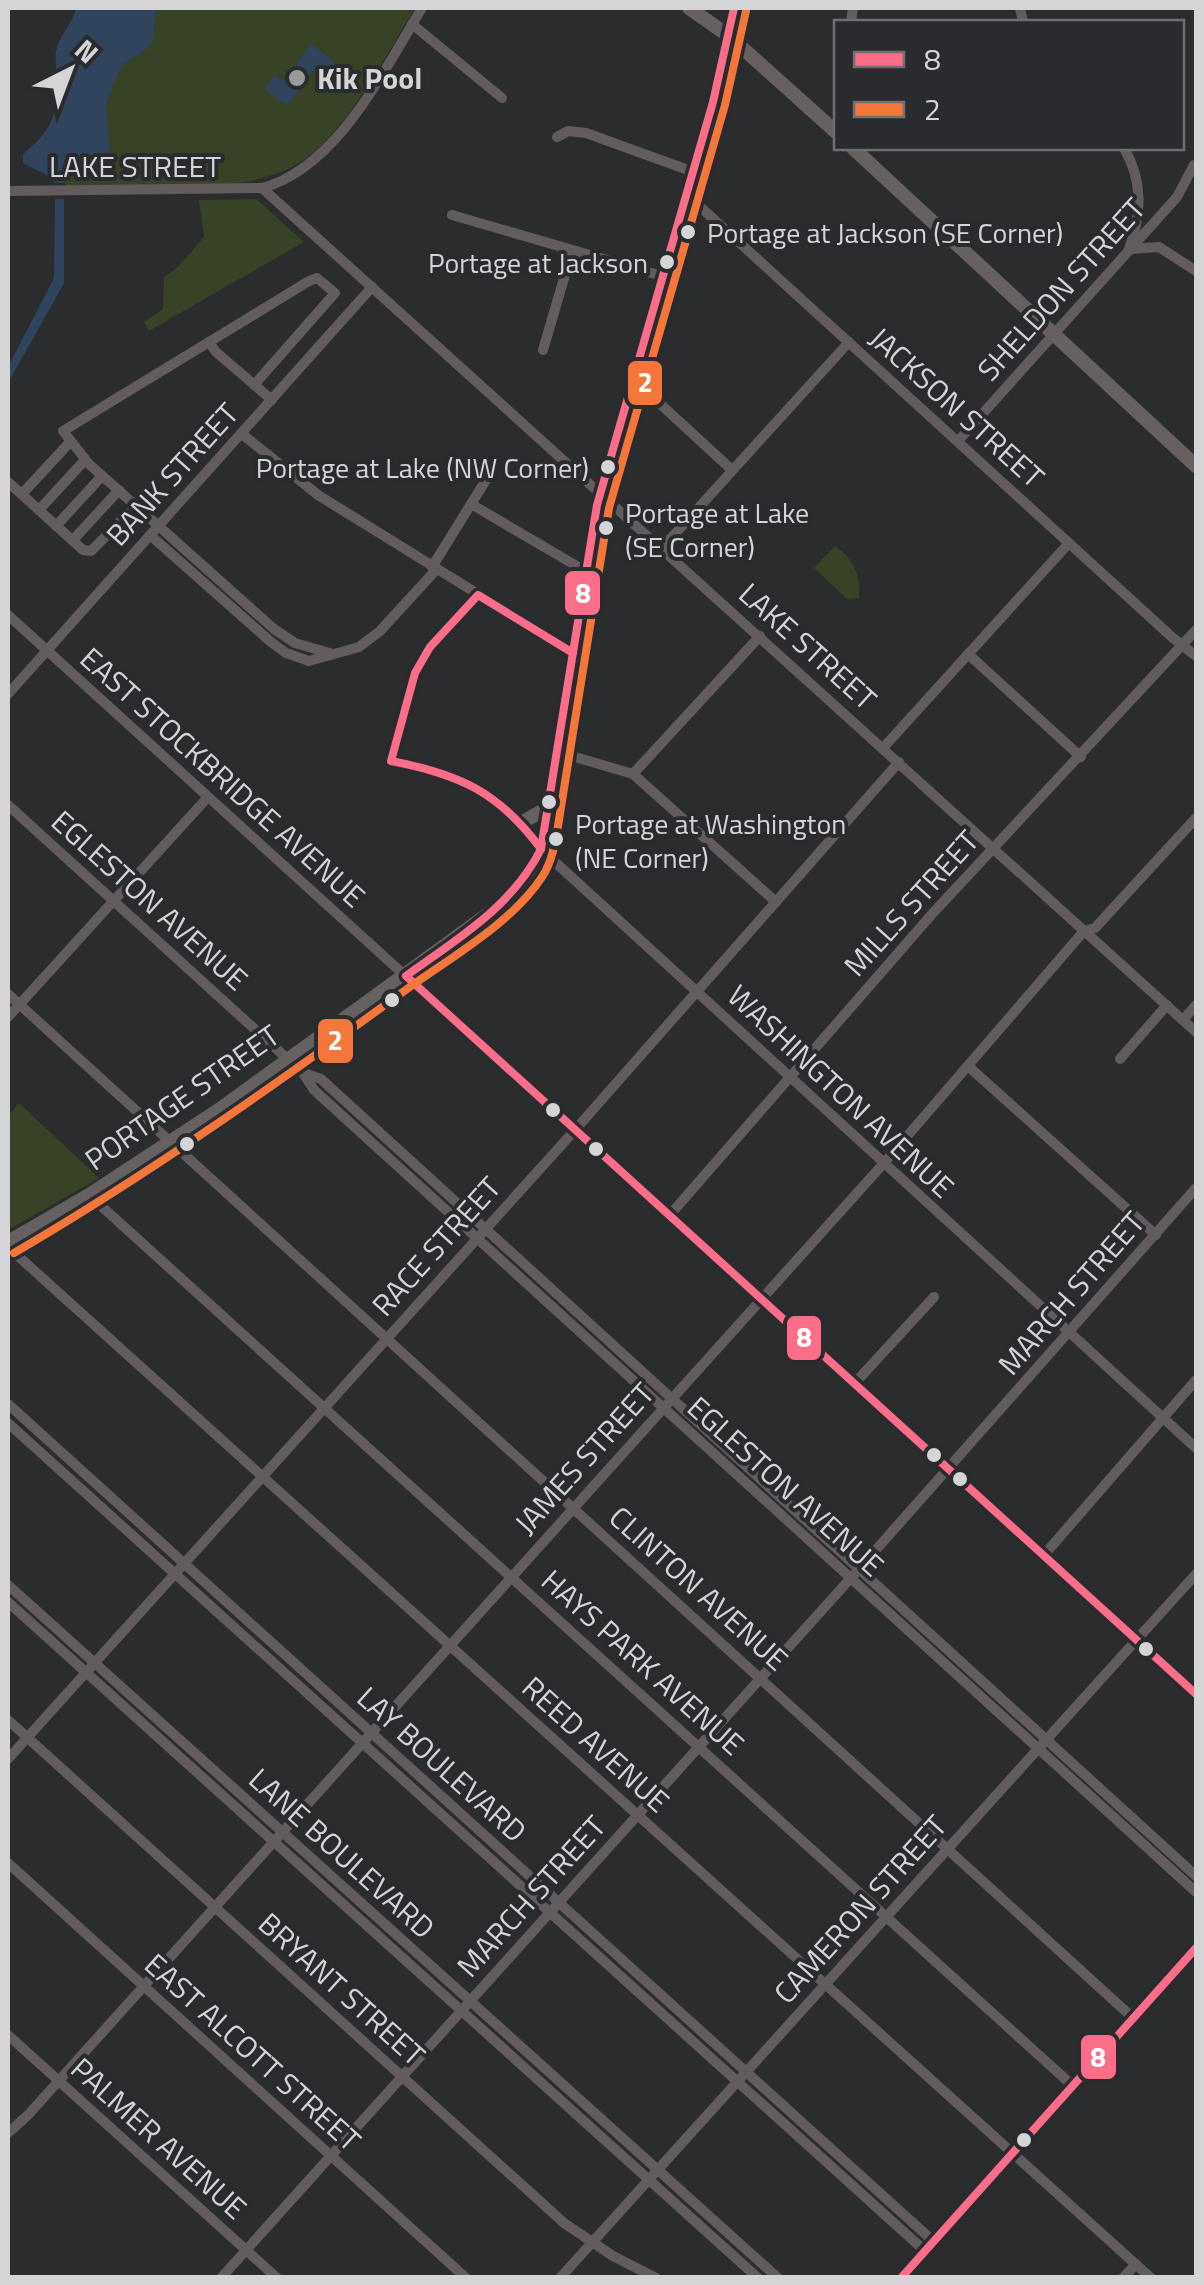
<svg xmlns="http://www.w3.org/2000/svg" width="1204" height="2285" font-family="'Titillium Web',sans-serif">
<rect width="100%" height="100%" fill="#2b2c2e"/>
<g fill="#374226">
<path d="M126 8H415C388 52 353 119 313 153 258 201 137 186 66 186L63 180 87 122Z"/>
<polygon points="256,199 304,242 149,331 144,322 163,309 164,277 178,267 204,237 199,200"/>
<path d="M835 546C855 560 860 575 859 598L847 599 814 568Z"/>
<polygon points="19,1103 99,1178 8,1230 8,1116"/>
</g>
<g fill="#31445e">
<path d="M76 8H156L153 38 149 47 121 66 106 104 110 153 103 163 65 176 64 183H54V179L23 163V154C48 134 58 117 58 84 58 74 54 62 56 51 59 36 73 24 76 8Z"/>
<polygon points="311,44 334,61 327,72 317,65 287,106 264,89 274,75 284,81"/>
<polygon points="55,199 64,199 64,283 8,383 8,367 54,278"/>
</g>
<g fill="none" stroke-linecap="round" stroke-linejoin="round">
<g stroke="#625c5e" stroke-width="10">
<polyline points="1020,8 1023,22"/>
<polyline points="851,22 853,8"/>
<polyline points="412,24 502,98"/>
<polyline points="557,137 568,131 586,133 691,171"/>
<path d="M1124 148C1143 181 1142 213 1129 249L1159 247 1196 271"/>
<path d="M262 188C337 168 384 70 422 8"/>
<polyline points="8,191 262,188 1196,1032"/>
<polyline points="685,193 1173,638 1196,656"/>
<polyline points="452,215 662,276"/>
<polyline points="209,342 216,352 272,400"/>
<polyline points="543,350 572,251"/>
<polyline points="632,378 732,470"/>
<polyline points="254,385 335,293 317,278 309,281 63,431 89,464 274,629 295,643 333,654"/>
<polyline points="242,434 318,495 573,653"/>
<polyline points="958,441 1177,197 1194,165"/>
<polyline points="8,482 83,550 91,551 137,505"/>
<polyline points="22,494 70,442"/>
<polyline points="471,504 491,472"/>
<polyline points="39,510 85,460"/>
<polyline points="56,526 102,476"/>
<polyline points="150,535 271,642 286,653 309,661 359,647 380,631 436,570"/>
<polyline points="73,540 119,490"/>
<polyline points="663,547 849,342"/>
<polyline points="432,567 471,504 587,572"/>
<polyline points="8,615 1196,1694"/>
<polyline points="968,654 1081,757"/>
<polyline points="8,694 372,287"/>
<polyline points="883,748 1069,543"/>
<polyline points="558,752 633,774 776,902"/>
<polyline points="633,774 760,636"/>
<path d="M451 775C495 794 522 831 556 863L1196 1448"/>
<polyline points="8,805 303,1073 314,1090 1196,1892"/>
<polyline points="8,994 1133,2018"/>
<polyline points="8,1017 208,797"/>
<polyline points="1183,1020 1196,1005"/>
<polyline points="1120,1059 1167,1005"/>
<polyline points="968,1066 1156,1235"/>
<polyline points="304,1073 321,1079 1196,1876"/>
<polyline points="89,1195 1073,2086"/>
<polyline points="669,1216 933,913 1196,630"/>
<polyline points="8,1247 1151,2278"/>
<polyline points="854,1384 934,1297"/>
<polyline points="8,1404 933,2241"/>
<polyline points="8,1423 925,2251"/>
<polyline points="1044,1555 1196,1380"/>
<polyline points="8,1585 778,2278"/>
<polyline points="8,1602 758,2278"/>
<polyline points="8,1720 564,2223 613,2256 656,2278"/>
<polyline points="8,1759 575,1130 899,762"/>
<polyline points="8,1863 466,2278"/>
<polyline points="8,2035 277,2278"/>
<polyline points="8,2133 28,2115 884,1163 1084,931 1095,928 1196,818"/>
<polyline points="221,2278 859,1569 1196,1188"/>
<polyline points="560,2278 1196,1574"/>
<polyline points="901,2278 1196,1948"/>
<polyline points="1123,2278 1136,2264"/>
</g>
<g stroke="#676061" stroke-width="14">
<polyline points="689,8 729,36 836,132"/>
<polyline points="853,148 1196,466"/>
<polyline points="519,824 549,807"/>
<polyline points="8,1242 89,1195 223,1107 495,909 531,871 541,849 546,824 597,505 713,102 734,8"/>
</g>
<defs>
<g id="bus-1">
<path d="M734 8 713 102 597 505 541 849C512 907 457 939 406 976L1196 1694"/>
<path d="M541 849C499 792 459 774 391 761L415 673 430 647 478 595 573 653"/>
<polyline points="901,2278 1196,1948"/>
</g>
<path id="bus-2" d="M14 1253C151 1173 279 1082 407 989 450 958 513 922 542 877 552 862 555 844 558 826L609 508 725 105 746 11"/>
</defs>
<use href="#bus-1" stroke="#2a2b2f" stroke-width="15"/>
<use href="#bus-2" stroke="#2a2b2f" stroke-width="15"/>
<use href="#bus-1" stroke="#fb6d88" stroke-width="8"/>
<use href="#bus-2" stroke="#f5763a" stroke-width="8"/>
</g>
<circle fill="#9a9a9c" stroke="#2a2b2f" stroke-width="4" cx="297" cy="78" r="10"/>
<g fill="#d5d5d8" stroke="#2a2b2f" stroke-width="4">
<circle cx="688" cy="232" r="9"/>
<circle cx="667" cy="262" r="9"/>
<circle cx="608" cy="467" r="9"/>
<circle cx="606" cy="528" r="9"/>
<circle cx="549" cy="802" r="9"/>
<circle cx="556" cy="839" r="9"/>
<circle cx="392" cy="1000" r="9"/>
<circle cx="553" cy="1110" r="9"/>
<circle cx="187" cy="1144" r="9"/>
<circle cx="596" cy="1149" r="9"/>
<circle cx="934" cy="1455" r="9"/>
<circle cx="960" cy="1479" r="9"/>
<circle cx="1146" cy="1649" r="9"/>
<circle cx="1024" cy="2140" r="9"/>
</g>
<g text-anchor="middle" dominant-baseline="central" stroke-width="8" stroke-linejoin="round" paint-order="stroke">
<g font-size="28" fill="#d5d5d8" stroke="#2a2b2f" text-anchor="start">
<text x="707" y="232">Portage at Jackson (SE Corner)</text>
<text x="648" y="262" text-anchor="end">Portage at Jackson</text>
<text x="589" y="467" text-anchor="end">Portage at Lake (NW Corner)</text>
<text x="625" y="512">Portage at Lake<tspan x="625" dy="34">(SE Corner)</tspan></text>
<text x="575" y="823">Portage at Washington<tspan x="575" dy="34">(NE Corner)</tspan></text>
</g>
<g font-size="30" font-weight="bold" fill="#d5d5d8" stroke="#2a2b2f" text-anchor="start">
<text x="317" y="78">Kik Pool</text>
</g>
<g font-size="30" fill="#d5d5d8" stroke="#2a2b2f">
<text x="135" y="166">LAKE STREET</text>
<text transform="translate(1061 289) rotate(-48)">SHELDON STREET</text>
<text transform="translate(957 407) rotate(42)">JACKSON STREET</text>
<text transform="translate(172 474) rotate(-48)">BANK STREET</text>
<text transform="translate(808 646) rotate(42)">LAKE STREET</text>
<text transform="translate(223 777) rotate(42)">EAST STOCKBRIDGE AVENUE</text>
<text transform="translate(150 900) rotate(42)">EGLESTON AVENUE</text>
<text transform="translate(911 903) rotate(-48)">MILLS STREET</text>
<text transform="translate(841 1091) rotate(43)">WASHINGTON AVENUE</text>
<text transform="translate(182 1097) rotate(-35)">PORTAGE STREET</text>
<text transform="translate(436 1246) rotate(-48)">RACE STREET</text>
<text transform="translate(1071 1293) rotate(-49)">MARCH STREET</text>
<text transform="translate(584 1458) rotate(-48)">JAMES STREET</text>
<text transform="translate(786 1486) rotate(42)">EGLESTON AVENUE</text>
<text transform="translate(699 1588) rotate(42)">CLINTON AVENUE</text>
<text transform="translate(643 1662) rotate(42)">HAYS PARK AVENUE</text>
<text transform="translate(596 1744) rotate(42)">REED AVENUE</text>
<text transform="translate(442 1764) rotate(42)">LAY BOULEVARD</text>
<text transform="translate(342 1853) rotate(42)">LANE BOULEVARD</text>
<text transform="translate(531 1896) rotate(-48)">MARCH STREET</text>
<text transform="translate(860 1909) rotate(-48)">CAMERON STREET</text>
<text transform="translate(342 1989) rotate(42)">BRYANT STREET</text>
<text transform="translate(253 2052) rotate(42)">EAST ALCOTT STREET</text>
<text transform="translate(159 2138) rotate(42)">PALMER AVENUE</text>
</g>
</g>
<g stroke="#2a2b2f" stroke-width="4">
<rect x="626" y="359" width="38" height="48" rx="10" fill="#f5763a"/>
<rect x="563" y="569" width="39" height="48" rx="10" fill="#fb6d88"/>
<rect x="316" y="1017" width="39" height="48" rx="10" fill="#f5763a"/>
<rect x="785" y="1314" width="38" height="48" rx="10" fill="#fb6d88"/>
<rect x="1079" y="2033" width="39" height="48" rx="10" fill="#fb6d88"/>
</g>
<g font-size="28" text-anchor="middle" font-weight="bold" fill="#fff">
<text x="645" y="392">2</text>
<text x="583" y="603">8</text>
<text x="335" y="1050">2</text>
<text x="804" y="1347">8</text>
<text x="1098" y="2067">8</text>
</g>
<rect width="1204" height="2285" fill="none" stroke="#d5d5d8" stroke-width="20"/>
<rect x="834" y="20" width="350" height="130" fill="#2a2b2f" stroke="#6e6f73" stroke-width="2.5"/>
<rect x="854" y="52" width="50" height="15" fill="#fb6d88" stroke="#6e6f73" stroke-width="2.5"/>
<text x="924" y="70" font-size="30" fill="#d5d5d8">8</text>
<rect x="854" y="102" width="50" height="15" fill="#f5763a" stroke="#6e6f73" stroke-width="2.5"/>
<text x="924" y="120" font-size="30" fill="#d5d5d8">2</text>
<g transform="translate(70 70) rotate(42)" stroke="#2a2b2f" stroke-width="8" paint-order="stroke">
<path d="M0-8L18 38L0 25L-18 38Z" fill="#d5d5d8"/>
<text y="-15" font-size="28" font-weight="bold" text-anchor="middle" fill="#d5d5d8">N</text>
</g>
</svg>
